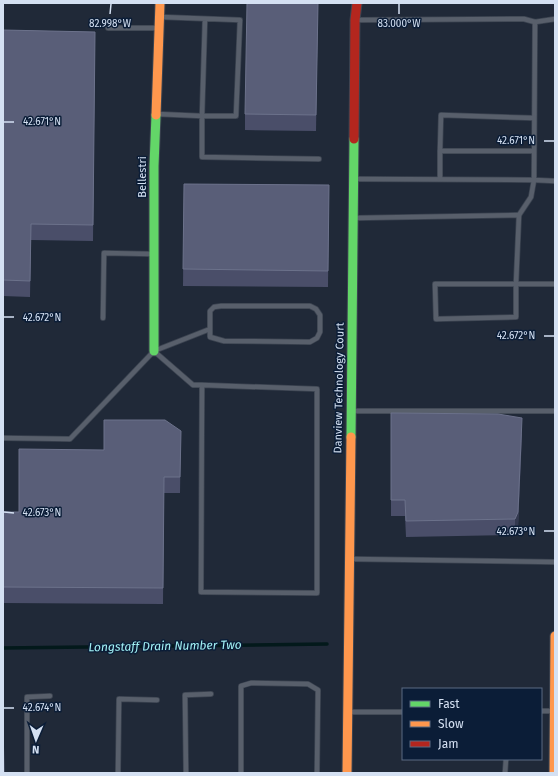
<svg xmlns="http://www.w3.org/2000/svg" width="558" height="776" font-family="'Fira Sans',sans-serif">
<rect width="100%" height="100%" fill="#202938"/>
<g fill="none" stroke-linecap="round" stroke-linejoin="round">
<polyline stroke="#03191b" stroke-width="3.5" points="3,648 327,644"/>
<defs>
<g id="lane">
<polyline points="161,17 240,20 236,116 202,116 205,19"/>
<polyline points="555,19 535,22 534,180 555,181"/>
<polyline points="355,20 524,19 535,22"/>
<polyline points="108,28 157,28"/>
<polyline points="157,114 202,116 202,157 319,159"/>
<polyline points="440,151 441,115 534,118"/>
<polyline points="354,179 534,180 531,197 519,215"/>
<polyline points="440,179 440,151 534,151"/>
<polyline points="355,218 519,215 516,284 516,317 436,319 435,284 555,284"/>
<polyline points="103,318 104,253 152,254"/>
<polyline points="155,352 193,385 202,385 317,389 317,593 201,592 202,385"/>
<polyline points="353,411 555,411"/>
<polyline points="3,438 70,439 154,351 210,329 210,337 224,341 310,342 317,338 320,332 320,315 316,309 310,306 221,306 214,307 210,311 210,329"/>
<polyline points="351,559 555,562"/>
<polyline points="541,711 553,711"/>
<polyline points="349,712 403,712"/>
<polyline points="27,773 27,697 50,696"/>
<polyline points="118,773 119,699 157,700"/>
<polyline points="186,773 185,695 211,694"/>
<polyline points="241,773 241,686 251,683 308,684 318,690 317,773"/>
<polyline points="505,773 506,759"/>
</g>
<g id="fast">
<polyline points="154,351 154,166 156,115"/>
<polyline points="351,437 354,139"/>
</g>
<g id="slow">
<polyline points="156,115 160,3"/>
<polyline points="347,773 351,437"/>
<polyline points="554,773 555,636"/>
</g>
<polyline id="jam" points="354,139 355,20 357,3"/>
</defs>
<use href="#lane" stroke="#3c4451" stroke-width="6"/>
<use href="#fast" stroke="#3c4451" stroke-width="11"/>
<use href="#slow" stroke="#3c4451" stroke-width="11"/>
<use href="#jam" stroke="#3c4451" stroke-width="11"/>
<use href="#lane" stroke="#585f6b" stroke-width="4.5"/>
<use href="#fast" stroke="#63d668" stroke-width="9"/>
<use href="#slow" stroke="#ff974d" stroke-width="9"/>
<use href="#jam" stroke="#b3261e" stroke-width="9"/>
</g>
<g fill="#4a4e69">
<polygon points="318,3 316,131 245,130 245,114"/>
<polygon points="3,30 95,32 93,241 31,240 30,297 3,296"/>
<polygon points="184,184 329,185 328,287 183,286"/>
<polygon points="391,413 522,434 518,528 515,535 406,537 405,516 391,516"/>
<polygon points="181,431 180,493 164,493 163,604 3,603 3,512 19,512 104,450"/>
</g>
<polygon fill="#33394f" points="522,418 518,528 515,535 515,519"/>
<g fill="#595e78" stroke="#6c728b">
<polygon points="247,3 318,3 316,115 245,114"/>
<polygon points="3,30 95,32 93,225 31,224 30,281 3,280"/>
<polygon points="184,184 329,185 328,271 183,269"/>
<polygon points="391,413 498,414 522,418 518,512 515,519 406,521 405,500 391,500"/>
<polygon points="104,420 165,420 181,431 180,477 164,477 163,588 3,587 3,512 19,512 19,449 104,450"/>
<polygon points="3,719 4,773 3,773"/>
</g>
<path fill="none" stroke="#d4e0f2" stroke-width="1.5" d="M110 14 111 4M399 14V4M4 122H14M544 141H554M4 317H14M544 336H554M4 512 14 513M544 531H554M4 708H14"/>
<g text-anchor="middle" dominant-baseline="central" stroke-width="3" stroke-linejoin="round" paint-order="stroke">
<g font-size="11" fill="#d4e0f2" stroke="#0b1d37">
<text transform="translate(142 177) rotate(-90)">Bellestri</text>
<text transform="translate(339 388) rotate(-89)">Danview Technology Court</text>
</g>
<g font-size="12" font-style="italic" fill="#a3f3f6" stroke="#0b1d37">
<text transform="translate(165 646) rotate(-1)">Longstaff Drain Number Two</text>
</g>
</g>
<g font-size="10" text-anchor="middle" fill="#d4e0f2" stroke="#0b1d37" stroke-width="3" stroke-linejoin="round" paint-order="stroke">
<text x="110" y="27">82.998°W</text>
<text x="399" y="27">83.000°W</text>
<text x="42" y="125">42.671°N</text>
<text x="516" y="144">42.671°N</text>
<text x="42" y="321">42.672°N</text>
<text x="516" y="339">42.672°N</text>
<text x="42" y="516">42.673°N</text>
<text x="516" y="535">42.673°N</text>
<text x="42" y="711">42.674°N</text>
</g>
<rect width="558" height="776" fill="none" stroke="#d4e0f2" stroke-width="8"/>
<rect x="402" y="688" width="140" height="72" fill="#0b1d37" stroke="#5b6b82"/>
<rect x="410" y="701" width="20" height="6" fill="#63d668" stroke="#5b6b82"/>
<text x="438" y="708" font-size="12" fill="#d4e0f2">Fast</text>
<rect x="410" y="721" width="20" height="6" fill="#ff974d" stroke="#5b6b82"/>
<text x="438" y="728" font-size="12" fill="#d4e0f2">Slow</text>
<rect x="410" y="741" width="20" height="6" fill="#b3261e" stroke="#5b6b82"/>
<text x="438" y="748" font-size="12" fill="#d4e0f2">Jam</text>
<g transform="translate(36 740) rotate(182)" stroke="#0b1d37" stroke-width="3" paint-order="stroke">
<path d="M0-3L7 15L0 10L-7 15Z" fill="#d4e0f2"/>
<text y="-6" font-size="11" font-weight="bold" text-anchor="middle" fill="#d4e0f2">N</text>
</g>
</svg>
